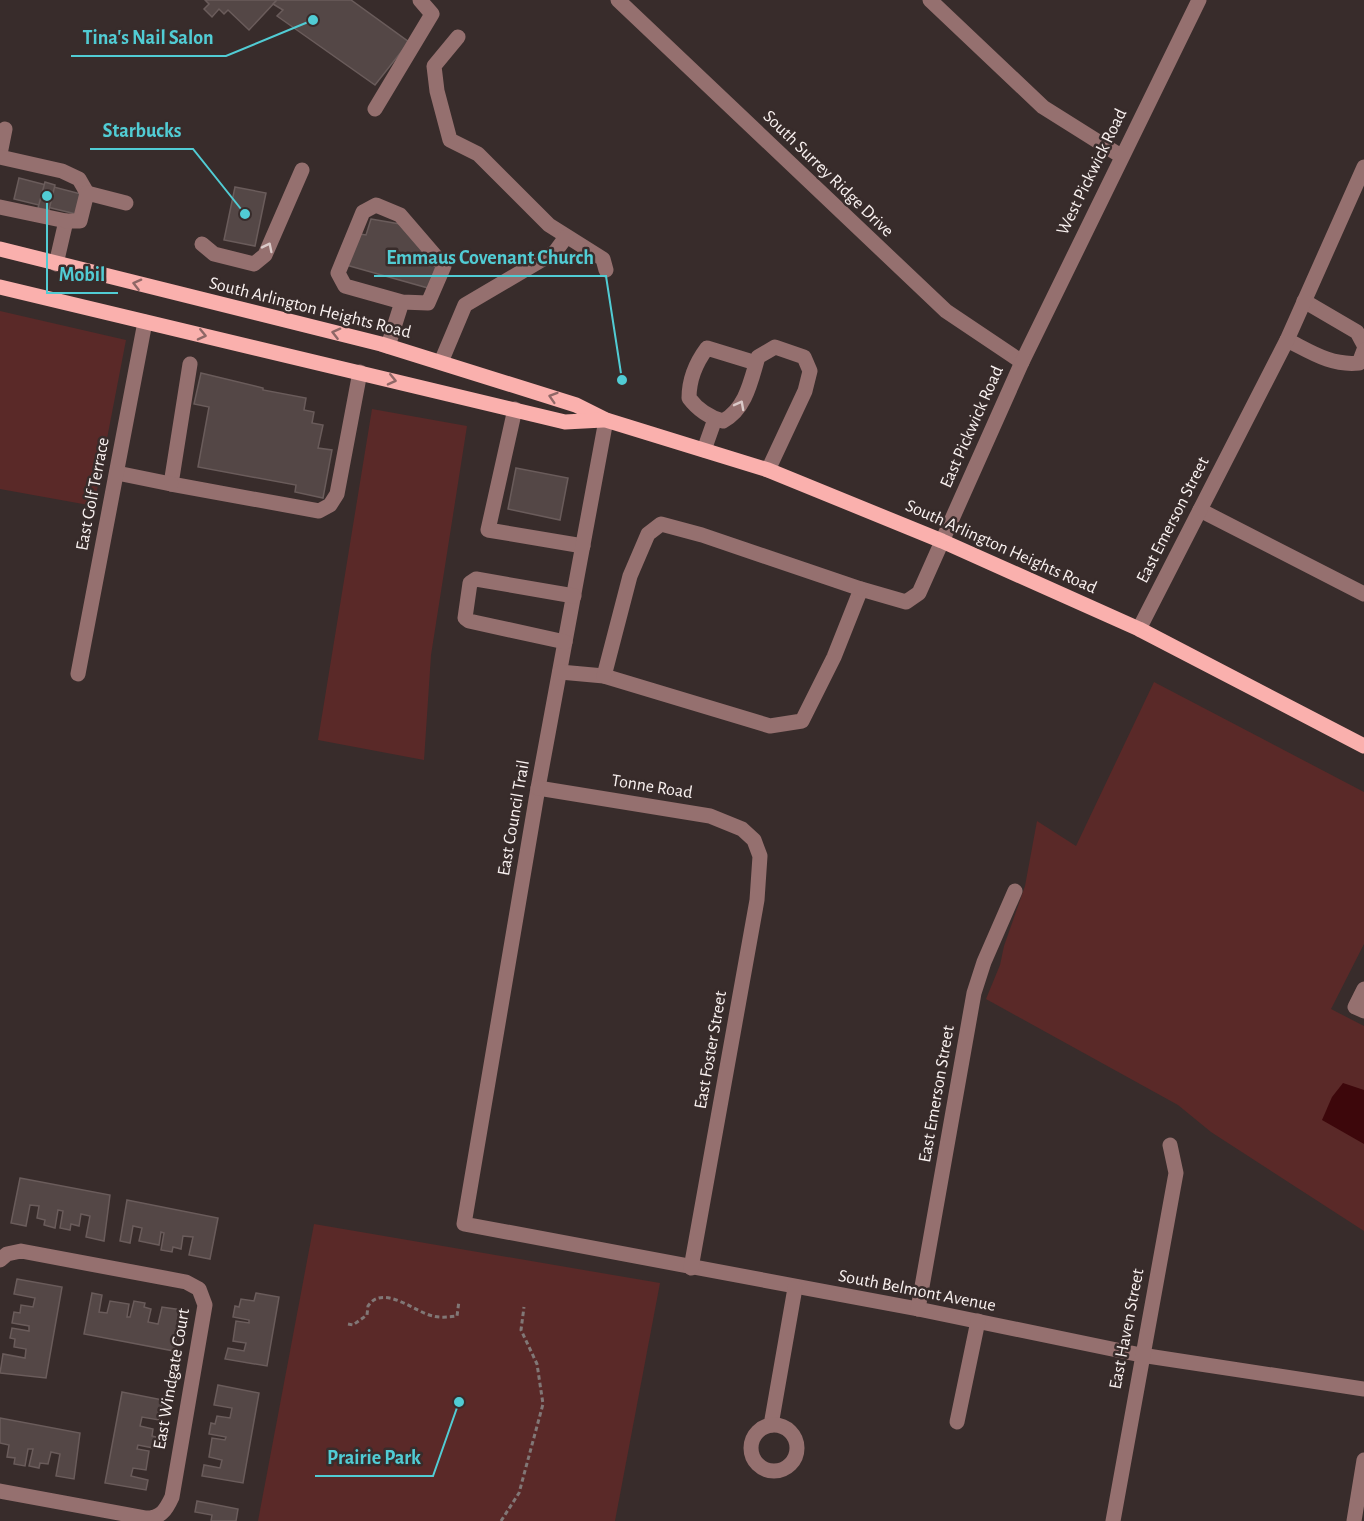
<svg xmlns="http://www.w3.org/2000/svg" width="1364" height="1521" font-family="'Alegreya Sans',sans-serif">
<rect width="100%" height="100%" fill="#382c2b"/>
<g fill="#5a2928">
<polygon points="0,311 126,340 94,506 0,489"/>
<polygon points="372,409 467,426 431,655 424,760 318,740"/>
<polygon points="1154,682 1364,792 1364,944 1331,1009 1364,1026 1364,1231 1211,1132 1178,1105 986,999 1000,965 1004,946 1025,886 1037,821 1076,846"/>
<polygon points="314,1224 660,1283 615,1521 258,1521"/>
</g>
<polygon fill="#3d070b" points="1343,1083 1364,1090 1364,1144 1322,1120 1332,1097"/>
<g fill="#544746" stroke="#6a5c5b" stroke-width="1.5">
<polygon points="205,0 277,0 249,30 228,10 224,14 219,9 212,17 204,9 209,4"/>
<polygon points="277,0 351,0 409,42 375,85 277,16 283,10 273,4"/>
<polygon points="19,178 81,194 76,214 14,199"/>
<polygon points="45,182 55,185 49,210 38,208"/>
<polygon points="235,187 266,193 255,246 224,240"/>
<polygon points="371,219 400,224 436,266 428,288 346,265 360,234 366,235"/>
<polygon points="201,373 263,388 263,390 306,398 304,410 314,412 312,423 323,425 318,448 332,450 323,498 295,492 296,485 198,467 209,407 194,404"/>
<polygon points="516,468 568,478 560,520 508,509"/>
<polygon points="20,1178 110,1195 104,1241 86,1237 90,1216 81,1214 79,1226 71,1224 70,1230 60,1228 63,1211 58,1210 55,1228 44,1225 45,1220 37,1218 39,1206 30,1205 26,1226 11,1223"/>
<polygon points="127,1200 218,1218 210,1259 189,1255 193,1237 183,1236 181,1249 173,1247 172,1252 161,1250 164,1233 161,1232 159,1245 139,1241 142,1228 133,1226 130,1243 120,1241"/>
<polygon points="17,1279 62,1287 46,1378 0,1373 3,1354 25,1358 26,1349 14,1347 15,1339 10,1338 12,1328 29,1331 29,1326 12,1323 14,1312 20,1313 21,1305 33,1307 35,1298 14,1294"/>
<polygon points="92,1293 102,1295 99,1312 107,1313 110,1301 129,1304 127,1317 130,1317 134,1301 145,1303 144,1307 151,1309 148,1322 158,1324 162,1307 182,1310 174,1351 84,1334"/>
<polygon points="256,1293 279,1297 267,1366 225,1359 228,1348 244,1351 246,1343 233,1341 236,1321 249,1323 249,1320 233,1317 235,1306 239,1307 241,1299 254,1301"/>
<polygon points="218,1385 259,1393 243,1483 202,1476 204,1465 220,1468 222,1460 209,1457 212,1438 225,1440 226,1437 209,1434 211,1423 215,1424 217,1416 230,1418 232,1408 214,1405"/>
<polygon points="122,1392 163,1400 159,1420 142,1417 140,1426 153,1429 152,1436 156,1437 154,1448 138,1445 137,1449 149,1451 146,1470 133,1468 131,1476 148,1480 146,1490 105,1483"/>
<polygon points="0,1418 80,1433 74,1479 56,1476 60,1454 51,1452 48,1464 40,1463 39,1468 29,1466 33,1449 28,1449 25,1466 14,1464 15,1458 7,1457 9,1445 0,1443"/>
<polygon points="197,1501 238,1509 236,1521 211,1521 212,1515 195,1512"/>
</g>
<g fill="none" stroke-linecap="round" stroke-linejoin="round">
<g stroke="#817776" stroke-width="3" stroke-dasharray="4.5 3" stroke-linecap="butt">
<path d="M348 1324 353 1325 367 1315 368 1306C383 1283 416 1313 433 1316 441 1318 449 1317 457 1316L459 1301"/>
<polyline points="501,1521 519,1493 543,1404 537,1364 521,1330 524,1307"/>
</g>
<g stroke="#95706f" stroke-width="15">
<polyline points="618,0 946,311 1022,362"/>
<polyline points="930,0 1043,107 1121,156"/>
<polyline points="458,37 434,66 437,91 450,140 478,154 549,225 603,259 606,270"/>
<polyline points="375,109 432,14 420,0"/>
<polyline points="0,154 5,129"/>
<polyline points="0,157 62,171 79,179 87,193"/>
<polyline points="0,207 66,221 56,264"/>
<polyline points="66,221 80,221 87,193 126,203"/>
<polyline points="202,244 214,254 254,264 265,255 302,170"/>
<polyline points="1304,301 1357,332 1364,345"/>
<path d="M1287 340C1311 352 1331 366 1359 363L1364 350"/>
<polyline points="388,346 402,302 345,286 338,273 363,212 376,205 400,215 444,266 428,303 402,302"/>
<polyline points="441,362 465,305 555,252 566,237"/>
<path d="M756 363 707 348C695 364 689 379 689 398 698 410 708 417 723 421 746 409 751 380 758 357L775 347 804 357 810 371 805 391 768 470"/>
<polyline points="190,364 171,484 319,511 330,505 337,494 360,372"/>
<polyline points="515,409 488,530 583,546"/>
<polyline points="606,420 538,788 464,1224 918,1309 1141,1355 1364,1389"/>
<polyline points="704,450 715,419"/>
<polyline points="117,473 171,484"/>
<polyline points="1200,510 1364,594"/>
<polyline points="1139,629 1287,340 1364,167"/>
<polyline points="565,642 469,621 465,618 470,583 476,579 574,596"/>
<polyline points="560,672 604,676 770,726 802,721 834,657 861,589 906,602 919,593 1022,362 1199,0"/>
<polyline points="78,674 145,322"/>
<polyline points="604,676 630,576 648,534 661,524 702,535 861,589"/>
<polyline points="538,788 710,816 742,829 754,840 760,856 757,900 691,1268"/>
<polyline points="1364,989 1355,1007 1364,1011"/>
<path d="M0 1260 7 1254 21 1251 186 1282 199 1289 205 1305 172 1497C166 1510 161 1518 146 1518L0 1491"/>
<polyline points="918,1309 974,993 984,962 1015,891"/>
<polyline points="957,1422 978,1321"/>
<polyline points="771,1425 795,1288"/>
<circle cx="774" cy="1448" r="23"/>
<polyline points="1113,1521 1176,1173 1170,1145"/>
<polyline points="1354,1521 1364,1460"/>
</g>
<g stroke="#fab0ad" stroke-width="15">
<polyline points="0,249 381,344 576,405 606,420 768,470 942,541 1139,629 1364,746"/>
<polyline points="0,287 565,422 603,420"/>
</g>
</g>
<defs><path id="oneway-chevron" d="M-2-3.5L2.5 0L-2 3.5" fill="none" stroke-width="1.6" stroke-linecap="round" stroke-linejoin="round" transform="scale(1.5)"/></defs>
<g stroke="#dbcac9">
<use href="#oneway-chevron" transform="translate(268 247) rotate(-64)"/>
<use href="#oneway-chevron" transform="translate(740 405) rotate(-62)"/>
</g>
<g stroke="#8f6766">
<use href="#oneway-chevron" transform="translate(137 284) rotate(-166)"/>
<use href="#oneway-chevron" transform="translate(336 333) rotate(-166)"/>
<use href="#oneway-chevron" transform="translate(202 335) rotate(13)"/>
<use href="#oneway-chevron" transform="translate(392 380) rotate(13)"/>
<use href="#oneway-chevron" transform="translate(553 397) rotate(-163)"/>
</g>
<g text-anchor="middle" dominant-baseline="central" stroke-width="5" stroke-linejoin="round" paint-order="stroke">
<g font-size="18" fill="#f9f1f0" stroke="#382c2b">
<text transform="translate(1092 172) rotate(-64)">West Pickwick Road</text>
<text transform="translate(828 174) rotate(44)">South Surrey Ridge Drive</text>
<text transform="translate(310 308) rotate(14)">South Arlington Heights Road</text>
<text transform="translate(972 427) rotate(-66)">East Pickwick Road</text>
<text transform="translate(93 494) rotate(-79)">East Golf Terrace</text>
<text transform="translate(1173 520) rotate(-63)">East Emerson Street</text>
<text transform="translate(1001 547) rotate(24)">South Arlington Heights Road</text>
<text transform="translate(652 787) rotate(9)">Tonne Road</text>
<text transform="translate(514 818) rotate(-80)">East Council Trail</text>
<text transform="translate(711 1050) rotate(-80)">East Foster Street</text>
<text transform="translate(937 1094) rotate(-80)">East Emerson Street</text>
<text transform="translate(917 1291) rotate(11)">South Belmont Avenue</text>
<text transform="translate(1127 1329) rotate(-79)">East Haven Street</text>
<text transform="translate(172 1379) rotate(-80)">East Windgate Court</text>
</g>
</g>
<path fill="none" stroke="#51ccd4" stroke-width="2" d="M313 20L226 56H71M245 214L193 149H90M622 380L606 276H374M47 196L47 293H118M459 1402L433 1476H315"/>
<g fill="#51ccd4" stroke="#382c2b" stroke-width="2">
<circle cx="313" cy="20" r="6"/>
<circle cx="245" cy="214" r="6"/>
<circle cx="622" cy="380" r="6"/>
<circle cx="47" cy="196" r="6"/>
<circle cx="459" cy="1402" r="6"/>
</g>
<g font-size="20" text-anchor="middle" font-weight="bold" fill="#51ccd4" stroke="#382c2b" stroke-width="5" stroke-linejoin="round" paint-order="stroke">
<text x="148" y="44">Tina's Nail Salon</text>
<text x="142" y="137">Starbucks</text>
<text x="490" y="264">Emmaus Covenant Church</text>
<text x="82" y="281">Mobil</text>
<text x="374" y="1464">Prairie Park</text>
</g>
</svg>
